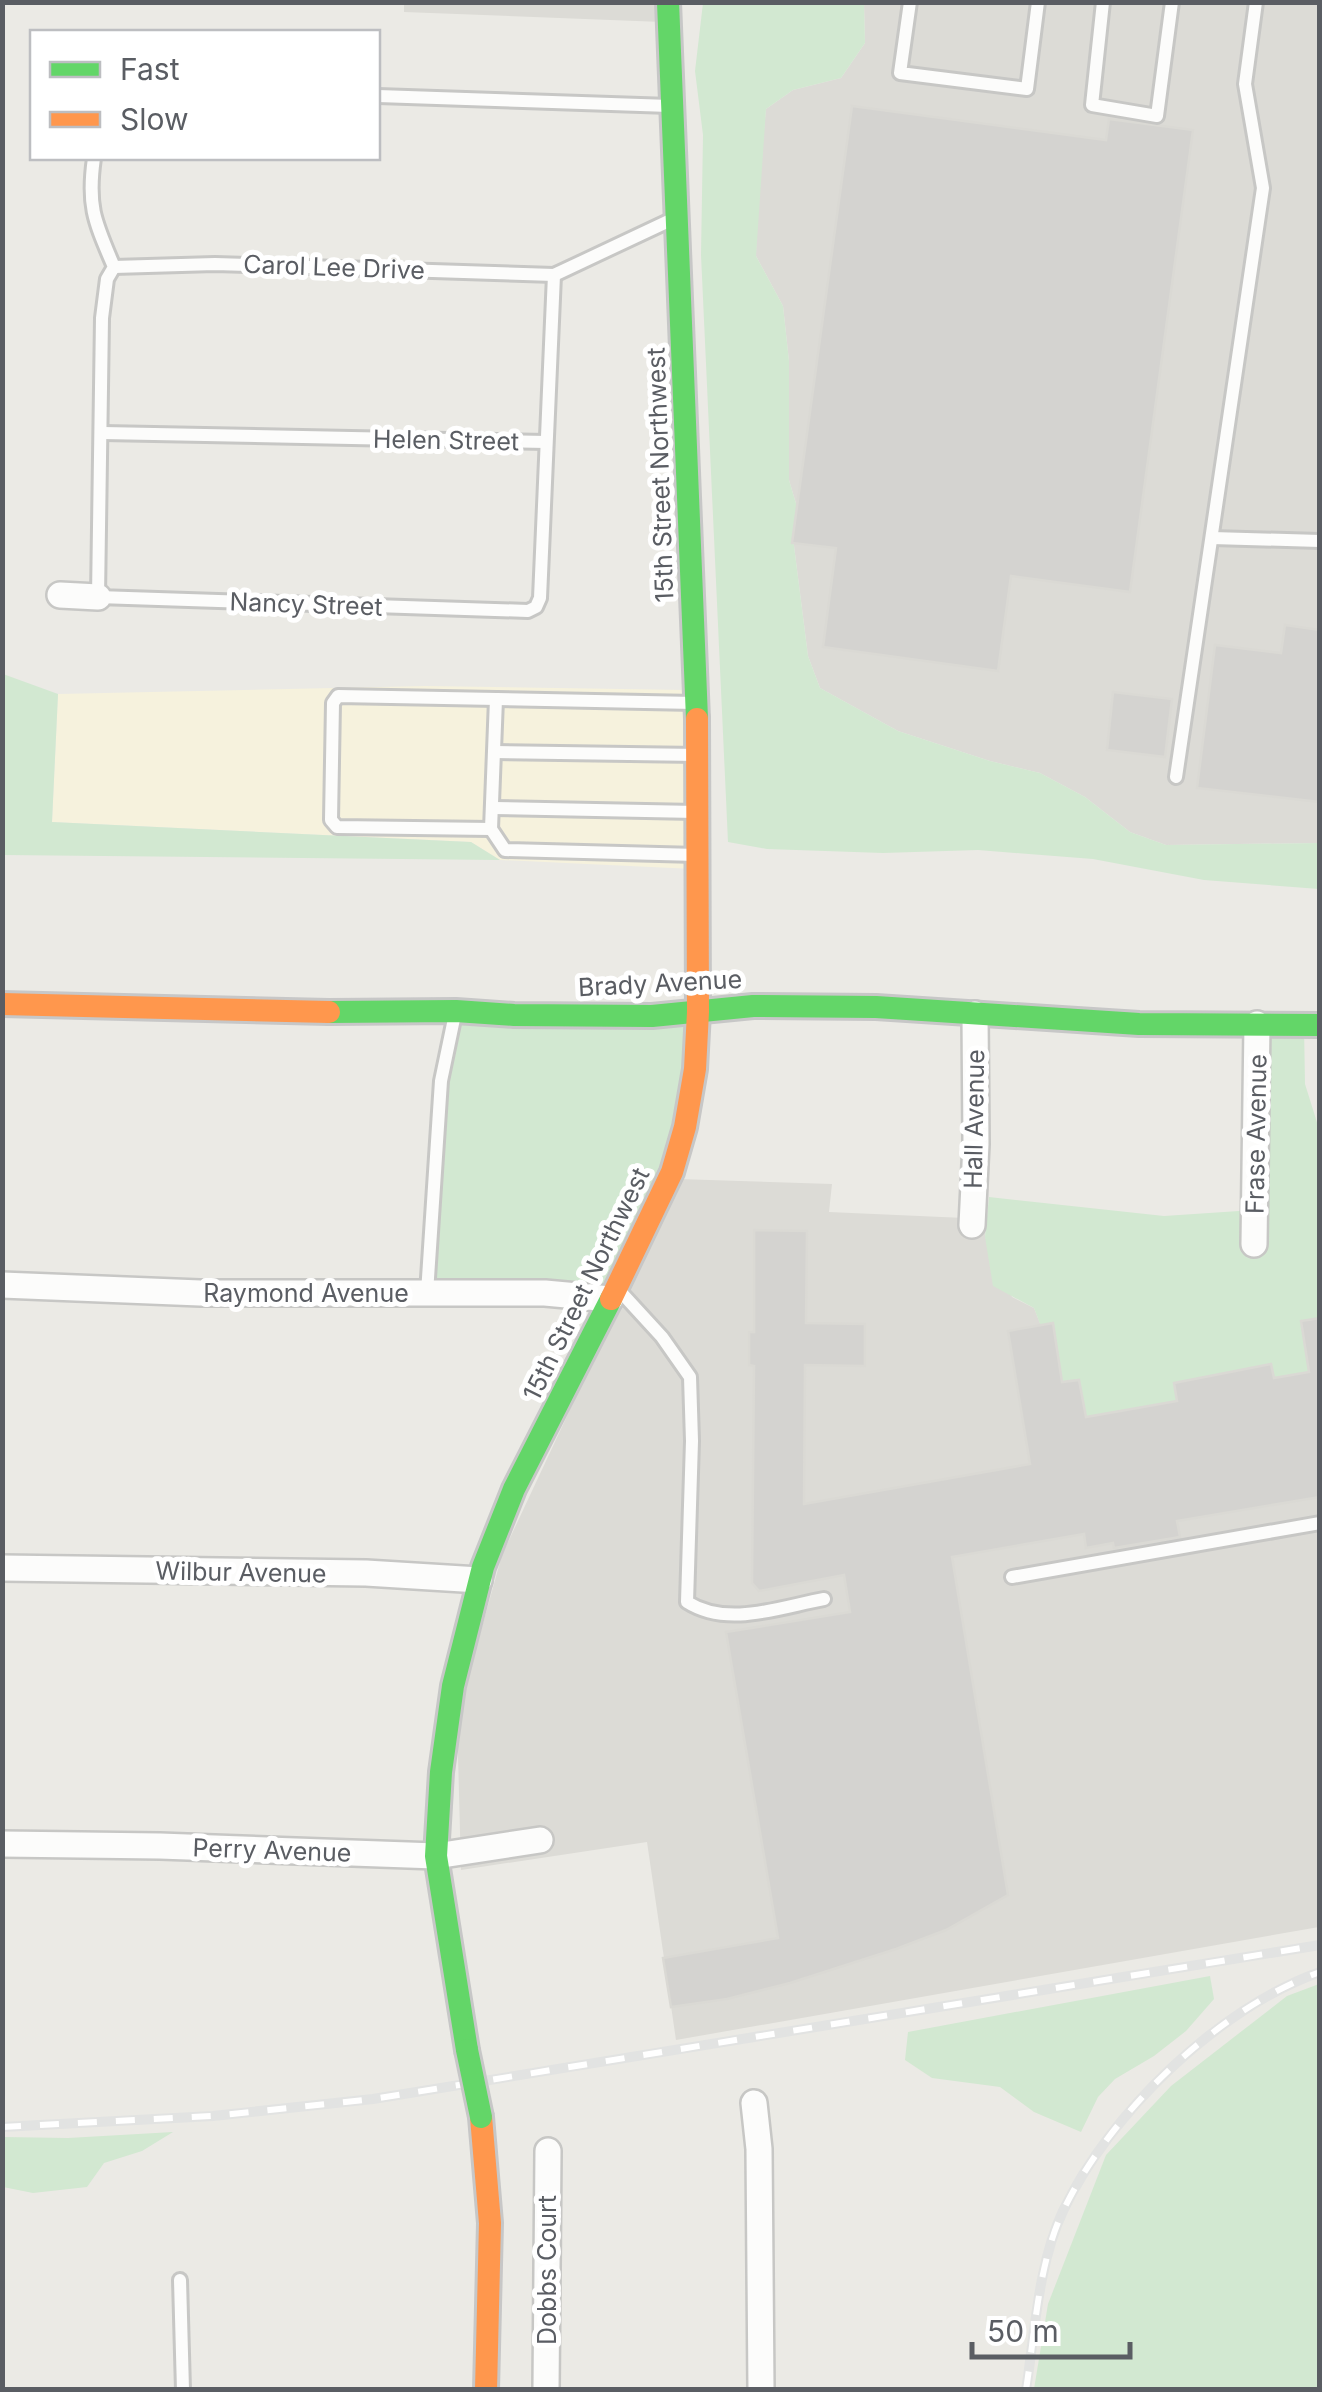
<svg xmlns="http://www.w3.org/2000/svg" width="1322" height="2392" font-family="Inter,sans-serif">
<rect width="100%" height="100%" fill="#ebeae5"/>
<polygon fill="#f6f2dd" points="425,686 686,690 693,869 500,860 471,842 52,822 58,694"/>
<g fill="#dcdbd6">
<polygon points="404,2 661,2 662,22 404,12"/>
<polygon points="864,3 1319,3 1319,843 1166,845 1130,832 1085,797 1040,773 990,761 898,731 820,688 808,656 793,538 797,507 789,480 789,361 783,306 756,256 757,203 766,109 793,90 841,78 865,43"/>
<polygon points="678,1179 832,1184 829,1212 987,1219 985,1237 1012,1297 1034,1308 1063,1382 1271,1364 1275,1383 1308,1372 1319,1318 1319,1927 676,2040 647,1842 461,1870 457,1717 502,1555"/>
</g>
<g fill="#d2e8d1">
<polygon points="703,3 864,3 865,43 841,78 793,90 766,109 756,256 783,306 789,361 789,480 797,507 793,538 808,656 820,688 898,731 990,761 1040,773 1085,797 1130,832 1166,845 1319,843 1319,889 1204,880 1093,859 978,850 883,853 767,849 728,842 701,255 703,135 695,71"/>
<polygon points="3,674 58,694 52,822 471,842 500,860 3,855"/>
<polygon points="459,1015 691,1020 678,1125 608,1293 434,1285 446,1083"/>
<polygon points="1257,1024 1304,1025 1305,1084 1320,1132 1319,1318 1309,1372 1304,1373 1304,1379 1275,1383 1271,1364 1177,1401 1086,1417 1062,1382 1034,1308 993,1286 985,1237 989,1197 1164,1216 1254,1210"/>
<polygon points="1210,1976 1214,1999 1186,2031 1154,2056 1115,2079 1098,2097 1081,2132 1034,2112 1000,2087 932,2078 905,2060 908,2032"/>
<polygon points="1319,1984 1319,2389 1034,2389 1048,2304 1106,2155 1171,2086 1287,1996"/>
<polygon points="173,2132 142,2151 104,2163 87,2187 33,2193 3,2187 3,2137 68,2138"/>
</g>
<g fill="#d4d3d0" stroke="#dad9d4" stroke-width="2.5">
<polygon points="852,106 1106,140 1109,119 1193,130 1130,592 1011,576 998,671 823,647 836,548 792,543"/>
<polygon points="1285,625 1320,630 1320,802 1197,788 1215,645 1281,653"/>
<polygon points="1113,692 1172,699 1165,757 1107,750"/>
<polygon points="754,1230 807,1231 806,1323 865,1324 865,1366 805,1365 804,1504 1030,1464 1008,1331 1053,1323 1062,1382 1079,1380 1086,1417 1177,1401 1174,1383 1271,1364 1274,1378 1309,1372 1301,1321 1320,1318 1320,1497 1177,1521 1180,1537 1114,1548 1113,1543 1086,1548 1084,1534 952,1557 1008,1895 946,1930 896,1949 790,1983 727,1999 671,2007 663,1958 778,1938 726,1632 850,1612 844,1575 759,1591 752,1583 754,1366 749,1365 749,1332 754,1332"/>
</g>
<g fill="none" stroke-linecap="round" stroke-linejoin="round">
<defs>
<g id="lane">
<polyline points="910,2 900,73 1027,89 1038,2"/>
<polyline points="1103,2 1092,105 1157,116 1172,2"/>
<polyline points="378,96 670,106"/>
<path d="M94 158C87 207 95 222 114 267L107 279 102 318 98 597 528 611 536 607 540 598 554 275"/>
<polyline points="114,267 215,264 554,275 673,219"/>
<polyline points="103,433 546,442"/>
<polyline points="1212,538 1320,541"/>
<polyline points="496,699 491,829 505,850 697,855"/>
<polyline points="495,752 698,755"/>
<polyline points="1176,777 1263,188 1245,84 1256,2"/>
<polyline points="494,808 696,812"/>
<polyline points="491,829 337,827 331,820 333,703 338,696 695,703"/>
<path d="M618 1289 662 1337 690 1377 692 1441 687 1602C728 1628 780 1607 824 1599"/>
<polyline points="427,1293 441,1081 455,1014"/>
<polyline points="1012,1577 1320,1523"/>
<polyline points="180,2280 183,2390"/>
</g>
<g id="street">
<polyline points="60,595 98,597"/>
<polyline points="972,1225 976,1144 975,1014"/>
<polyline points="1254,1244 1257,1024"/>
<polyline points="2,1285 200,1293 545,1293 610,1299"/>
<polyline points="2,1568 366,1573 479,1580"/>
<polyline points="2,1844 160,1846 436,1856 540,1840"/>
<polyline points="754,2103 759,2149 761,2390"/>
<polyline points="546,2390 548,2151"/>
</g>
<g id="fast">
<polyline points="668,2 697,719"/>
<polyline points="329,1012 456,1011 514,1015 652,1016 753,1006 876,1007 1139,1024 1320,1025"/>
<polyline points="467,2050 436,1856 441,1772 453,1686 483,1567 514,1489 611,1299"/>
</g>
<g id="slow">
<polyline points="2,1004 329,1012"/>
<polyline points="611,1299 672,1172 685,1127 695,1069 698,1012 697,719"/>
<polyline points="481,2117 490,2223 486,2390"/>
</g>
</defs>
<use href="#lane" stroke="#c7c7c5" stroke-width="18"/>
<use href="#street" stroke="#c7c7c5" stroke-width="30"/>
<use href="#fast" stroke="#c7c7c7" stroke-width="28"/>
<use href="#slow" stroke="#c7c7c7" stroke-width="28"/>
<use href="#lane" stroke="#fcfcfb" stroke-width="12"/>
<use href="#street" stroke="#fcfcfb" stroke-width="25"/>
<use href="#fast" stroke="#63d668" stroke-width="22"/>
<use href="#slow" stroke="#ff974d" stroke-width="22"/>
<defs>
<g id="rail">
<polyline points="2,2127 213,2116 373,2099 1320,1945"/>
<path d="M1026 2390C1035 2332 1038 2264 1063 2211 1109 2114 1218 2008 1320 1972"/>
</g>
</defs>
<use href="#rail" stroke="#e2e3e2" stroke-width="10"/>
<use href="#rail" stroke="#fff" stroke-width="6" stroke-dasharray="19" stroke-linecap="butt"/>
<defs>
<polyline id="fast-bridge" points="467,2050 481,2117"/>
</defs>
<use href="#fast-bridge" stroke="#c7c7c7" stroke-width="28" stroke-linecap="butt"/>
<use href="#fast-bridge" stroke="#63d668" stroke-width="22"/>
</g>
<g text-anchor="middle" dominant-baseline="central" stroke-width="10" stroke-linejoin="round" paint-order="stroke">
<g font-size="25" fill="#5a5d63" stroke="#fff">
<text transform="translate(334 267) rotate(2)">Carol Lee Drive</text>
<text transform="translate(446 440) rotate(1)">Helen Street</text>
<text transform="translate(660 475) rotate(-92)">15th Street Northwest</text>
<text transform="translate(306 604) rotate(2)">Nancy Street</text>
<text transform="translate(660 983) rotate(-3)">Brady Avenue</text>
<text transform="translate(974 1119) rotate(-89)">Hall Avenue</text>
<text transform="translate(1256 1134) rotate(-89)">Frase Avenue</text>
<text transform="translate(586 1284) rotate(-64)">15th Street Northwest</text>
<text x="306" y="1293">Raymond Avenue</text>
<text transform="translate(241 1572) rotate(1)">Wilbur Avenue</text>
<text transform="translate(272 1850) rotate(2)">Perry Avenue</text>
<text transform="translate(547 2270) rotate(-90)">Dobbs Court</text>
</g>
</g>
<rect width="1322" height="2392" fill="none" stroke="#5a5d63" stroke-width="10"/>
<rect x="30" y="30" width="350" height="130" fill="#ffffff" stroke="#bdbec1" stroke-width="2.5"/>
<rect x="50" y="62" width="50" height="15" fill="#63d668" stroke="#bdbec1" stroke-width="2.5"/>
<text x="120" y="80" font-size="30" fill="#5a5d63">Fast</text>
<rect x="50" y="112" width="50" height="15" fill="#ff974d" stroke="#bdbec1" stroke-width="2.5"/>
<text x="120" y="130" font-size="30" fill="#5a5d63">Slow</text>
<path d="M972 2342v15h158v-15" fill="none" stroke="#5a5d63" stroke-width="5"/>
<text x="987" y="2342" font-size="30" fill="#5a5d63" stroke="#ffffff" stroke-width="8" paint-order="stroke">50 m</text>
</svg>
